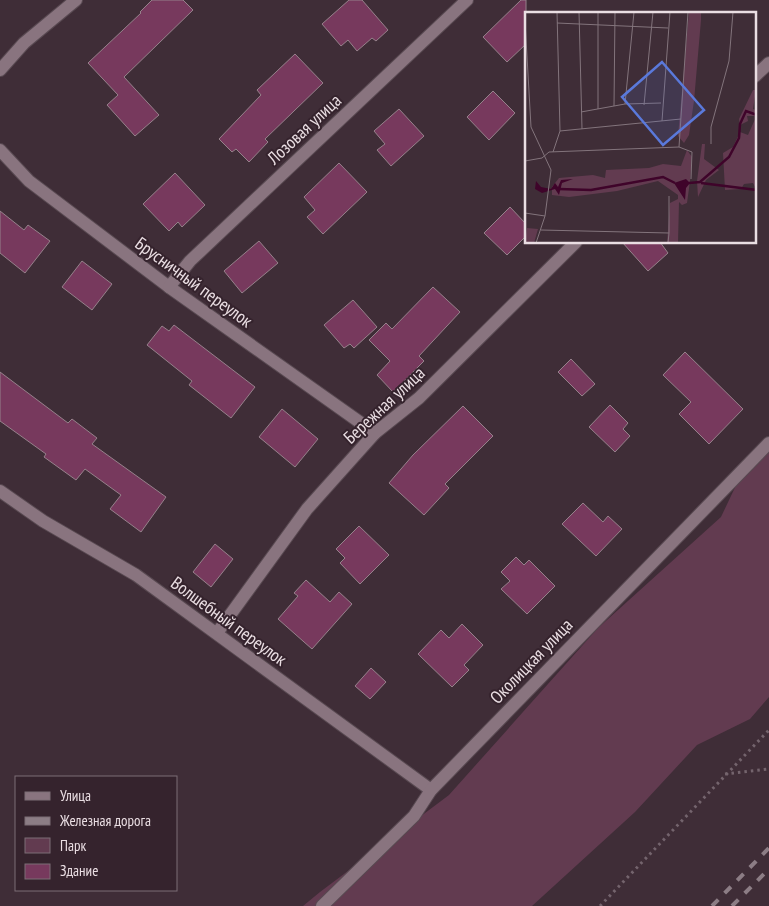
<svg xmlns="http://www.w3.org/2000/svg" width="769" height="906" font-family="'PT Sans Narrow',sans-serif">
<rect width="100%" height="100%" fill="#3f2d37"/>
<polygon fill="#623b50" points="769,442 769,697 750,719 697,745 635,812 532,906 303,906 320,892 449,795 598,628 721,517 749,458"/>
<g fill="#77395d" stroke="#96818b">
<polygon points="152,0 183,0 193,10 124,77 159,115 135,136 107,105 118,95 88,63 141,13 140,12"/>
<polygon points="349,0 362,0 388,30 376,41 372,38 357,51 348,40 341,46 322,24"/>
<polygon points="521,0 526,0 526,44 507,62 483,37"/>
<polygon points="295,54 323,83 265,139 268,142 249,162 236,149 232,152 219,139 261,95 257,90"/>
<polygon points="493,91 515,113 489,140 467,117"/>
<polygon points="399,109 424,136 391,166 377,150 385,144 374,131"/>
<polygon points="339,163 367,192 323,234 307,217 315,210 304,197"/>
<polygon points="175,173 205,205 182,227 178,222 169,231 143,204"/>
<polygon points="510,207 526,224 526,236 507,255 484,233"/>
<polygon points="0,211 24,230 28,225 50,241 25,273 0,253"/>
<polygon points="259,241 278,263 242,293 224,271"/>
<polygon points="622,242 660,242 668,253 648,271"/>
<polygon points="82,261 112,284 92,310 62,287"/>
<polygon points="433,287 460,312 419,356 424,361 393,392 377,375 390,361 369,340 386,323 392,329"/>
<polygon points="353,300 377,327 354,348 350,344 344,348 324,325"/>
<polygon points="174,325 255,387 231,418 189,385 192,381 147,345 162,326 169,331"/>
<polygon points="685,352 743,409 709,444 679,414 691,402 663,375"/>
<polygon points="571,359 595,384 582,396 558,372"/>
<polygon points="0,372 68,423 72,419 97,438 92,444 166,497 141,532 110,509 121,495 85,469 76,480 44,457 46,454 0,421"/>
<polygon points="610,405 628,423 623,429 630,436 615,452 589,427"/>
<polygon points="463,406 493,436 445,484 449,488 424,515 389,483 413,455"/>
<polygon points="282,409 318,439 295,467 259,437"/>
<polygon points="583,503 603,522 608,516 622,529 596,556 562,524"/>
<polygon points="359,526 389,555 360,584 340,563 345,558 336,549"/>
<polygon points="215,544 233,559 211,587 193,572"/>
<polygon points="516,557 524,565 529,560 555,586 527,614 501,589 510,581 501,572"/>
<polygon points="306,580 330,602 339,592 352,604 312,649 278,619 298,596 294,593"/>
<polygon points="462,624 483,645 464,665 469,670 452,687 418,654 441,630 449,638"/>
<polygon points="371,668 386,682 370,699 355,686"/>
</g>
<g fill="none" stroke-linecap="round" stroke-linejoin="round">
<defs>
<g id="minor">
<polyline points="0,70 24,43 76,0"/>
<polyline points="755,76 769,63"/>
<polyline points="0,150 29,181 169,287 375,433"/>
<polyline points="169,287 190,261 225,228 467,0"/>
<polyline points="0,491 43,521 136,575 431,790"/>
<polyline points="217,633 307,509 375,433 419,398 576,242"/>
<polyline points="322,906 414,816 431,790 769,443"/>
</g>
</defs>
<use href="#minor" stroke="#584951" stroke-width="14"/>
<g stroke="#74646d" stroke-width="3" stroke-dasharray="2.5 4" stroke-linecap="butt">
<polyline points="725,774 769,769"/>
<polyline points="600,906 769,730"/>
</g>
<use href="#minor" stroke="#89747f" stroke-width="12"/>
<g stroke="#8c7d85" stroke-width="4" stroke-dasharray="9 9" stroke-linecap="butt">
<polyline points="712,906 769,848"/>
<polyline points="732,906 769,869"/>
</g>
</g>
<g text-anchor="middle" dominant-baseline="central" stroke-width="4" stroke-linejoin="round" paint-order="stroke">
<g font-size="18" fill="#eadee3" stroke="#35232d">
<text transform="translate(304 129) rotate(-43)">Лозовая улица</text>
<text transform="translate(194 282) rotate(36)">Брусничный переулок</text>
<text transform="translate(384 405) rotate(-43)">Бережная улица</text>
<text transform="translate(229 621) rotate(36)">Волшебный переулок</text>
<text transform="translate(531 661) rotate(-46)">Околицкая улица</text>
</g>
</g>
<g transform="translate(525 12)">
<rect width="231" height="231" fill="#3f2d37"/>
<path d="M164 0H176V8L169 89 164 123 159 131 153 124ZM228 78H231L228 97 231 98V104H222L223 109 215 113 214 107ZM231 105V177L228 171 219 172 216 177 200 178 198 141 208 135 215 120 223 123ZM177 132H180L179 147 194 158 181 168 173 185 172 169ZM162 138 167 145 165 169 162 191 157 193 154 190 153 231H142L145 191 153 187V183L133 169 92 179 44 185 27 183V175L34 166 68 163 80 166 81 158 124 156 138 152 156 154ZM2 216 13 217 9 231H0Z" fill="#623b50"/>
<path d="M48 167 37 171 34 183 30 177 17 181 10 177 11 169 16 175 26 177 30 171 33 175 36 168ZM161 167 165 171 161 176 160 188 149 171Z" fill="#3f042a"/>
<path fill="none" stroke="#3f042a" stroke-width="2.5" d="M164 171 175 170 204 145 214 126 215 112 221 99 232 103M176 171 232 178M34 177 66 178 138 165 150 171"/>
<path fill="none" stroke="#83747c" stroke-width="1" d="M32 0 35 119M54 0 57 117M73 0V97M0 9 6 115 26 158 20 204 11 231M32 11 143 16M100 92 109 0M119 93 128 0M89 94 90 0M56 100 100 92 136 91M137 109 145 0M35 119 156 107M186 132V115L204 49 208 0M154 135 163 0M28 140 35 119M0 149 17 146 24 140 154 135 167 140 166 167M0 201 20 204M16 218 144 221 143 231M144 221V184"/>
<path fill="#5a79db" fill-opacity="0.15" stroke="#5a79db" stroke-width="2.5" d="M137 50 179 98 138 133 97 85Z"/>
<rect width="231" height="231" fill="none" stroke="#eadee3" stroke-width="2.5"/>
</g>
<rect x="15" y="776" width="162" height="115" fill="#35232d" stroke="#7d6e76"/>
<rect x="25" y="792" width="25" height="8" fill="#89747f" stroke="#7d6e76"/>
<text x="60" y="801" font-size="15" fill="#eadee3">Улица</text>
<rect x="25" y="817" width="25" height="8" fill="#8c7d85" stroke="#7d6e76"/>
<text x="60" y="826" font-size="15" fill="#eadee3">Железная дорога</text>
<rect x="25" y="838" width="25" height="15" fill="#623b50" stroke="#7d6e76"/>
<text x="60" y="851" font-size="15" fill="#eadee3">Парк</text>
<rect x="25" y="864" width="25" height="15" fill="#77395d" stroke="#7d6e76"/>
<text x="60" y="876" font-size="15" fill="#eadee3">Здание</text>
</svg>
